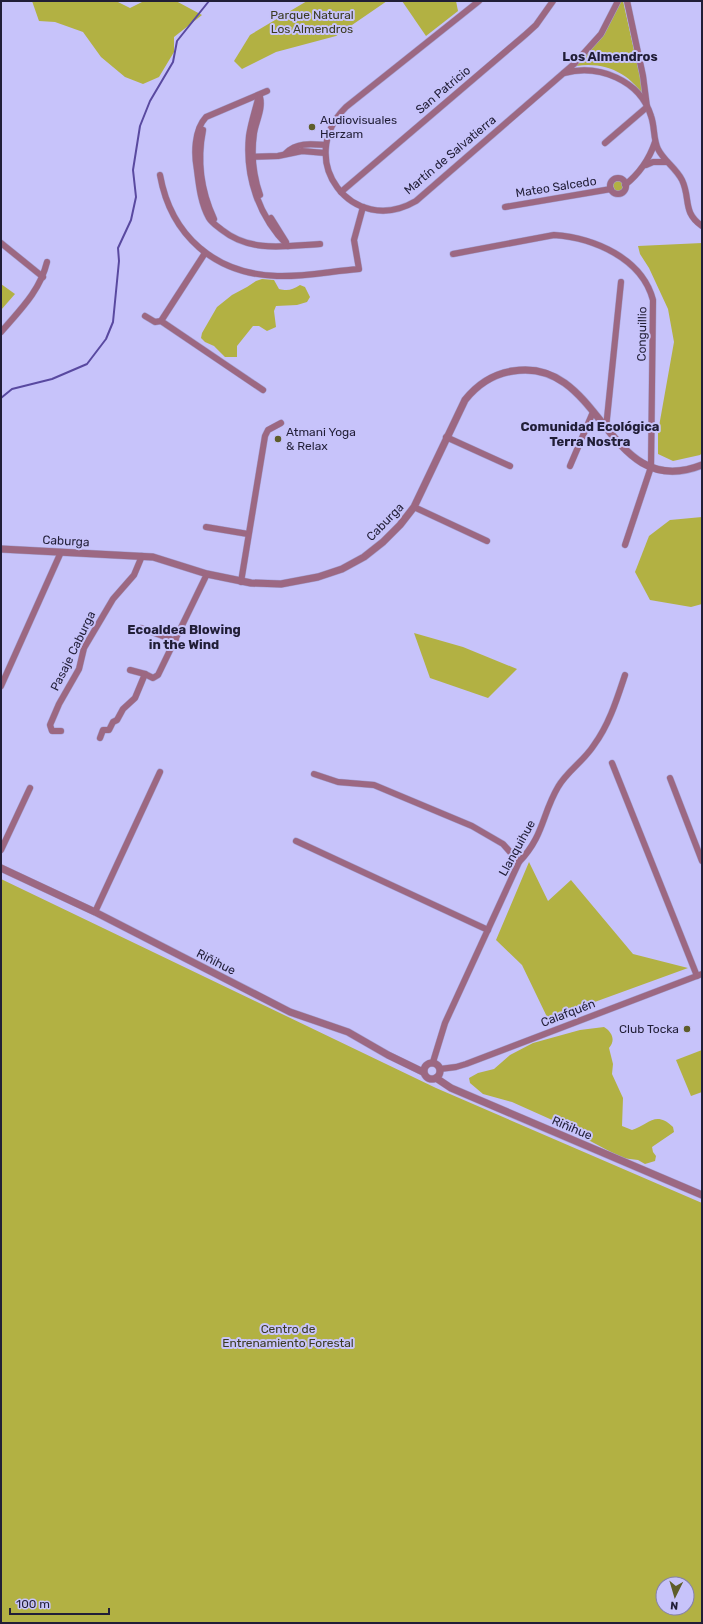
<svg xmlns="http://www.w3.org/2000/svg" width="703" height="1624" font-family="Rubik,sans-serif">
<rect width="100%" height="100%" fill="#c7c3fa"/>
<g fill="#b2b143" fill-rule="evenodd">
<polygon points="32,1 116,1 130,8 144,1 176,1 202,15 174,37 174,52 159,77 143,84 125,77 101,57 83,32 55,22 39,21"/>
<polygon points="307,1 387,1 336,36 276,52 242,69 234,61 250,35"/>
<polygon points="402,1 456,1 458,11 426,36"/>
<path d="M619 1H623L645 99C632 74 605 61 576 66L597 41Z"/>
<circle cx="618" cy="186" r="6"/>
<polygon points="702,243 702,453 700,455 673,461 658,454 658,432 674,342 668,309 649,268 640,254 638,246"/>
<path d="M262 279 274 280 279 289C288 291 292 290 300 285L305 287 310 297 307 302 297 305 276 306 274 311 276 327 267 331 259 326H253L237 346V357H225L214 346 205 342 201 338 202 333 217 307 232 295 247 287 256 281Z"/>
<polygon points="1,284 15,294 1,310"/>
<polygon points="702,517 702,604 691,607 650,600 635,572 649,536 670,520"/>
<polygon points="414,633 463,647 517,669 488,698 430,678"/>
<polygon points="529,862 548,901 571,880 633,954 688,968 548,1019 522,965 496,940"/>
<path d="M1 879 436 1088 702 1203V1623H1ZM663 1584H687V1608H663Z"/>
<path d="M604 1027C612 1032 616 1040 609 1048L613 1064 612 1074 623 1098 622 1126 632 1130C649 1125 655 1110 673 1127L674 1132 652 1147 653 1152 656 1156 655 1161 645 1164 638 1160 622 1158 579 1135 570 1128 512 1102 483 1094 470 1083 469 1078 478 1073 494 1069 510 1055 533 1043 580 1030Z"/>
<polygon points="702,1050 702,1092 691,1096 676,1060"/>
</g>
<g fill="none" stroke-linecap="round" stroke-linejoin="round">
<polyline stroke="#5949a0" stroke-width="2" points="1,398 12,389 52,379 87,364 106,339 113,322 119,261 118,248 131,220 136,197 133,170 140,126 150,101 173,62 177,41 209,1"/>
<defs>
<g id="minor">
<path d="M479 1 346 107C293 160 353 238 416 201L574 64 601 34 618 1"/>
<path d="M564 73C599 64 640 80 651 116 655 127 653 139 658 149 664 161 676 168 682 180 691 199 682 212 702 226"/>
<path d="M267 91 206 117C194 130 194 154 197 170 199 186 201 204 209 218 212 223 217 226 222 230 251 253 286 246 320 244"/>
<path d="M259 95C256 108 251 122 249 136 245 177 259 217 288 246"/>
<path d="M260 97C263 109 256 121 254 133 251 154 253 175 260 195"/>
<path d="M203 130C197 160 201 191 214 219"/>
<polyline points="605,143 647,107 643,76 627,1"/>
<path d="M286 153C297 142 312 144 325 145"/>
<polyline points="250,157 278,156 302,151 325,153"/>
<polyline points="646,165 653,162 667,162"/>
<path d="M160 175C171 236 215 274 277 276 304 277 332 271 359 269L354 240 363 207"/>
<circle cx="618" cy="186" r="8"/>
<path d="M625 185C640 173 649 160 655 142"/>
<polyline points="341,192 525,35 536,25 553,1"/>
<polyline points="505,207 611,189"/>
<polyline points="271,218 286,242"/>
<polyline points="1,243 43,277"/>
<path d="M453 254 554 235C594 238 642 258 653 300L651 467 625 545"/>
<polyline points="145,316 155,322 161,321 205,253"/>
<polyline points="161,321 263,390"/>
<path d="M1 332C20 310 40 291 47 262"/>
<polyline points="606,428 621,282"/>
<polyline points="446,437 510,466"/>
<polyline points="570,466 593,412"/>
<polyline points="414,507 487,541"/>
<polyline points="206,527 248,534"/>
<polyline points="241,582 265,436 268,430 281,423"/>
<polyline points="141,628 176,641"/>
<polyline points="130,670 145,674"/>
<polyline points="1,686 61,552"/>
<polyline points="61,731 52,731 50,725 59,704 79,669 84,648 113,599 134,575 142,556"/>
<polyline points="100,738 103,730 109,730 113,722 117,720 123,709 135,698 145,674 153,678 158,675 207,574"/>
<polyline points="612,763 697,976"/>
<polyline points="314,774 338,782 374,785 472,826 503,844 519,862"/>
<polyline points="670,778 702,861"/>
<polyline points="296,841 488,930"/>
<polyline points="1,850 30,788"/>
<polyline points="95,912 160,772"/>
<path d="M433 1062 445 1023 519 862C544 836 542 814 558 787 567 771 584 761 594 745 609 725 617 699 625 675"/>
<polyline points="440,1069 456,1067 466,1064 702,974"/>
</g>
<g id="tertiary">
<path d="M1 549 153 557 207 574 251 583 281 584 318 577 342 569 364 557 383 542 400 525 414 507 465 400C477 385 493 374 513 371 603 356 606 503 702 465"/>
<polyline points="1,868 95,912 290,1012 348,1032 388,1055 423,1072"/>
<circle cx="432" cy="1071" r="8"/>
<polyline points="436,1078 451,1088 702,1195"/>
</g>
</defs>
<use href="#minor" stroke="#a6a2d3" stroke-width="7"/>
<use href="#tertiary" stroke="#a6a2d3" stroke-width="8"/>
<use href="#minor" stroke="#9c6882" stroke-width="6"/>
<use href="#tertiary" stroke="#9c6882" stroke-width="7"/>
</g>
<g fill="#5e5d2a" stroke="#c7c3fa" stroke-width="1.5">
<circle cx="312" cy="127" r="4"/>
<circle cx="278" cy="439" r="4"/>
<circle cx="687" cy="1029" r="4"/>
</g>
<g text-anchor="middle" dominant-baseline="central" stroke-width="4" stroke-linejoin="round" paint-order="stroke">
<g font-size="12" fill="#3b3b22" stroke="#c7c3fa">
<text x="312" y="15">Parque Natural<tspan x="312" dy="14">Los Almendros</tspan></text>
<text x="288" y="1329">Centro de<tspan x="288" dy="14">Entrenamiento Forestal</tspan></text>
</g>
<g font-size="12" fill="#211e37" stroke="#c7c3fa">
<text transform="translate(443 90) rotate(-40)">San Patricio</text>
<text transform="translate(450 155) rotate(-40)">Martín de Salvatierra</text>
<text transform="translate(556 187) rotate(-9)">Mateo Salcedo</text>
<text transform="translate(642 334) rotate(-89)">Conguillio</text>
<text transform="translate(385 522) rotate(-46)">Caburga</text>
<text transform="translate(66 541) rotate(3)">Caburga</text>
<text transform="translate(73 651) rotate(-64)">Pasaje Caburga</text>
<text transform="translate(517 848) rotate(-61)">Llanquihue</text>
<text transform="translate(216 962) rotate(27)">Riñihue</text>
<text transform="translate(568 1013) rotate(-21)">Calafquén</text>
<text transform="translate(572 1128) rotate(23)">Riñihue</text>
</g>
<g font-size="12" fill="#211e37" stroke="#c7c3fa" text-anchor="start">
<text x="320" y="120">Audiovisuales<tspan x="320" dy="14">Herzam</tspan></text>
<text x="286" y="432">Atmani Yoga<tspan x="286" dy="14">&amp; Relax</tspan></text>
<text x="679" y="1029" text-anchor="end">Club Tocka</text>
</g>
<g font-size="13" font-weight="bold" fill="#211e37" stroke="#c7c3fa">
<text x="610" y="56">Los Almendros</text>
<text x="590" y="426">Comunidad Ecológica<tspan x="590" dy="15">Terra Nostra</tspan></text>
<text x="184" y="629">Ecoaldea Blowing<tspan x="184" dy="15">in the Wind</tspan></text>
</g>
</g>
<rect width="703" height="1624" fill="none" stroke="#211e37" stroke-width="4"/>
<g transform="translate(675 1596) rotate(185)"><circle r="19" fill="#c7c3fa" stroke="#8581ac"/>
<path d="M0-3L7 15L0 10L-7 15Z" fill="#5e5d2a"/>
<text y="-6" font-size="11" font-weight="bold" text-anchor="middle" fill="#211e37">N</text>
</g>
<path d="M10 1608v6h99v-6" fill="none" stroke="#211e37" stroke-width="2"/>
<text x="16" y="1608" font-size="12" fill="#211e37" stroke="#c7c3fa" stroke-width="3" paint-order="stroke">100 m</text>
</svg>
